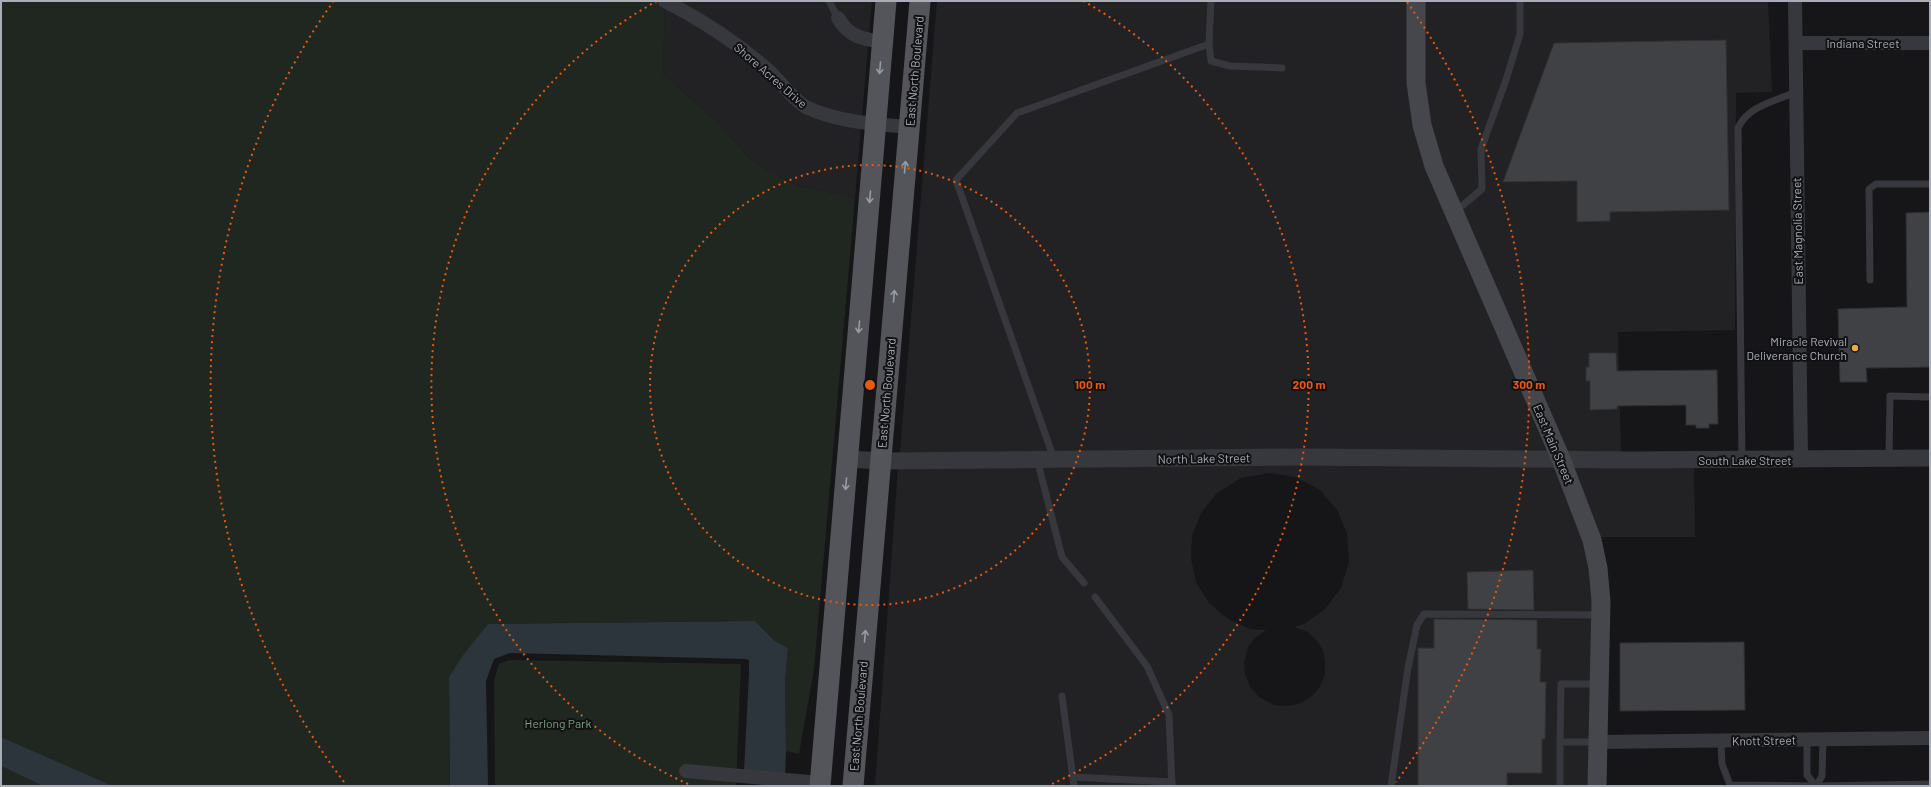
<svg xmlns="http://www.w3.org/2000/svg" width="1931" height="787" font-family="Barlow,sans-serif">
<rect width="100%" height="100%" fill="#161618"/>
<g fill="#222225" fill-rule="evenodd">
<polygon points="665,1 872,1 855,198 796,185 752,161 720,125 663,74"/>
<polygon points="937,1 1408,1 1407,83 1548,451 900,453"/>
<polygon points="1425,1 1768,1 1772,92 1736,93 1735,330 1618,332 1621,453 1567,451 1442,164 1430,124 1424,82"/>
<path d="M1300 464 1554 466 1583 542 1589 569 1592 602 1589 786H875L898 468ZM1268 473 1295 477 1320 490 1337 510 1347 533 1349 562 1341 588 1325 609 1304 624 1294 627 1308 632 1317 641 1323 650 1325 662V675L1319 688 1312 696 1301 703 1288 706 1274 705 1259 697 1250 687 1245 674 1244 662 1248 647 1255 638 1266 630 1250 629 1228 619 1209 603 1196 582 1191 559 1192 536 1201 513 1217 493 1241 478Z"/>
<polygon points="1573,466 1694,468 1695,537 1600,537"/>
</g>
<g fill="#202720">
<polygon points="1,1 665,1 663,74 720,125 752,161 796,185 855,198 814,669 799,754 786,751 785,681 788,648 775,641 755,621 488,624 449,677 450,786 113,786 1,737"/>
<polygon points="509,660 741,664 736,786 495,786 494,681 499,664"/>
<polygon points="1,766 43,786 1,786"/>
</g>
<g fill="#2c353b">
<polygon points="755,621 775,641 788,648 785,681 786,751 785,777 744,772 749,673 749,660 746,659 510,653 494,659 486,681 488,786 450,786 449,677 464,654 488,624"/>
<polygon points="1,737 113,786 43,786 1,766"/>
</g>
<g fill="#404145" stroke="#303034">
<polygon points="1726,40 1729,210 1610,212 1610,221 1577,222 1577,181 1503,182 1554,43"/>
<polygon points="1930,212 1930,367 1866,368 1867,382 1840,382 1838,309 1907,307 1906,213"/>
<polygon points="1589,353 1616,353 1617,371 1717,370 1718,424 1709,424 1709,428 1696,428 1696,425 1686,425 1686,405 1617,406 1617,409 1590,410 1590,381 1586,381 1586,367 1589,367"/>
<polygon points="1533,570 1534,610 1468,609 1467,572"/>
<polygon points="1434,619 1537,620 1537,649 1541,649 1540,682 1546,682 1545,739 1542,739 1542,773 1507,773 1507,786 1418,786 1418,648 1434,648"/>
<polygon points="1744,642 1745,710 1620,711 1620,643"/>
</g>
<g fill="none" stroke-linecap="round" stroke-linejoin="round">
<g stroke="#37383d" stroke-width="7">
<polyline points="829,1 838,18"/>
<polyline points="1211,1 1209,44 1211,61 1230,66 1282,68"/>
<polyline points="1456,211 1482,189 1481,149 1506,80 1520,34 1520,1"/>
<polyline points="1870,280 1869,189 1876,184 1930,184"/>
<polyline points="1889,458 1890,396 1930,397"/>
<polyline points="1037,459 1062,557 1084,583"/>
<polyline points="1054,459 956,180 1017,113 1209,44"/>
<path d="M1742 460 1738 128C1748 106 1775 101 1796 92"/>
<polyline points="1095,597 1147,666 1169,715 1172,786"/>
<polyline points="1062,696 1074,786"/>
<polyline points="1807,740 1807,775 1816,786"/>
<polyline points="1721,741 1722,764 1730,785 1816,786 1930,784"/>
<polyline points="1560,742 1561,684 1599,684"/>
<polyline points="1073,777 1172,782"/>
<polyline points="1391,786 1408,668 1417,625 1424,614 1600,615"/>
<polyline points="1560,786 1560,742 1597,742"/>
<polyline points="1816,786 1822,776 1823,740"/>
</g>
<g stroke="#37383d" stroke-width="14">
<path d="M665 1C702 20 737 43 768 70 779 80 796 103 808 108 838 122 876 124 909 127"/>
<polyline points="1795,1 1801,460"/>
<path d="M838 18C849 37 863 39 882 42"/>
<polyline points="1796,43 1930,43"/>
<polyline points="1597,742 1930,738"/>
<polyline points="686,771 820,783"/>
</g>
<polyline stroke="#37383d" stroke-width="17" points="848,459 880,461 1300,457 1632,460 1930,458"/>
<polyline stroke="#45474c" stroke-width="19" points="1416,1 1416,83 1422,125 1434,166 1561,459 1592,540 1598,568 1601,601 1597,786"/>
<g stroke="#53555b" stroke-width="21">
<polyline points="820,786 886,1"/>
<polyline points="853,786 920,1"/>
</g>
</g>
<defs><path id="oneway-shaft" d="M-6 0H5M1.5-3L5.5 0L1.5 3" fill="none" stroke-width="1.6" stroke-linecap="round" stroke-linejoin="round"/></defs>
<g stroke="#979ba5">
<use href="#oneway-shaft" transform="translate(880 68) rotate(95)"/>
<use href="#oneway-shaft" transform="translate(905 167) rotate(-85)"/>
<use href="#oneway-shaft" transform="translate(870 197) rotate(95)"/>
<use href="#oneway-shaft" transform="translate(894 296) rotate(-85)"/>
<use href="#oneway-shaft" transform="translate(859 327) rotate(95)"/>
<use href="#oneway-shaft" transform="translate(846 484) rotate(95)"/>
<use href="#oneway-shaft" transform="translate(865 636) rotate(-85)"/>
</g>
<g fill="none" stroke="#e8590c" stroke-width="2" stroke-dasharray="2 4">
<circle cx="870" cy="385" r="220"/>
<path d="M688 784A439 439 0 0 1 657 1M1083 1A439 439 0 0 1 1052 784"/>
<path d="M344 782A659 659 0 0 1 333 2M1407 2A659 659 0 0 1 1396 782"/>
</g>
<circle fill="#f1ab34" stroke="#111113" stroke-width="1.5" cx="1855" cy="348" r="4"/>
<g text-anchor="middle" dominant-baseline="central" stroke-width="4" stroke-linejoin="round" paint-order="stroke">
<g font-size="12" fill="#a8adb8" stroke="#111113">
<text x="1863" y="43">Indiana Street</text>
<text transform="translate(914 71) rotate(-85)">East North Boulevard</text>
<text transform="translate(771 75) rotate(41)">Shore Acres Drive</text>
<text transform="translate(1797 231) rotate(-91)">East Magnolia Street</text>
<text transform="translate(886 393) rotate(-85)">East North Boulevard</text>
<text transform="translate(1554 444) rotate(67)">East Main Street</text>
<text transform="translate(1204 458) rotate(-1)">North Lake Street</text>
<text x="1745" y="460">South Lake Street</text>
<text transform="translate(858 716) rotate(-85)">East North Boulevard</text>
<text transform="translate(1764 740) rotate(-1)">Knott Street</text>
</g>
<g font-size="12" fill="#a8adb8" stroke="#111113" text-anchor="end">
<text x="1847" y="341">Miracle Revival<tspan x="1847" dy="14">Deliverance Church</tspan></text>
</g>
<g font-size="12" fill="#7fa280" stroke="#111113">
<text x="558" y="723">Herlong Park</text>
</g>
</g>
<circle cx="870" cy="385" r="6" fill="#e8590c" stroke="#111113" stroke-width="2"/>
<g font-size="12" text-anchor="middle" font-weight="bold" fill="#e8590c" stroke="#111113" stroke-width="4" stroke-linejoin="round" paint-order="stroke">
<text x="1090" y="389">100 m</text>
<text x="1309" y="389">200 m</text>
<text x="1529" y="389">300 m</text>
</g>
<rect width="1931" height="787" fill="none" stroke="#a8adb8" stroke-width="4"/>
</svg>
